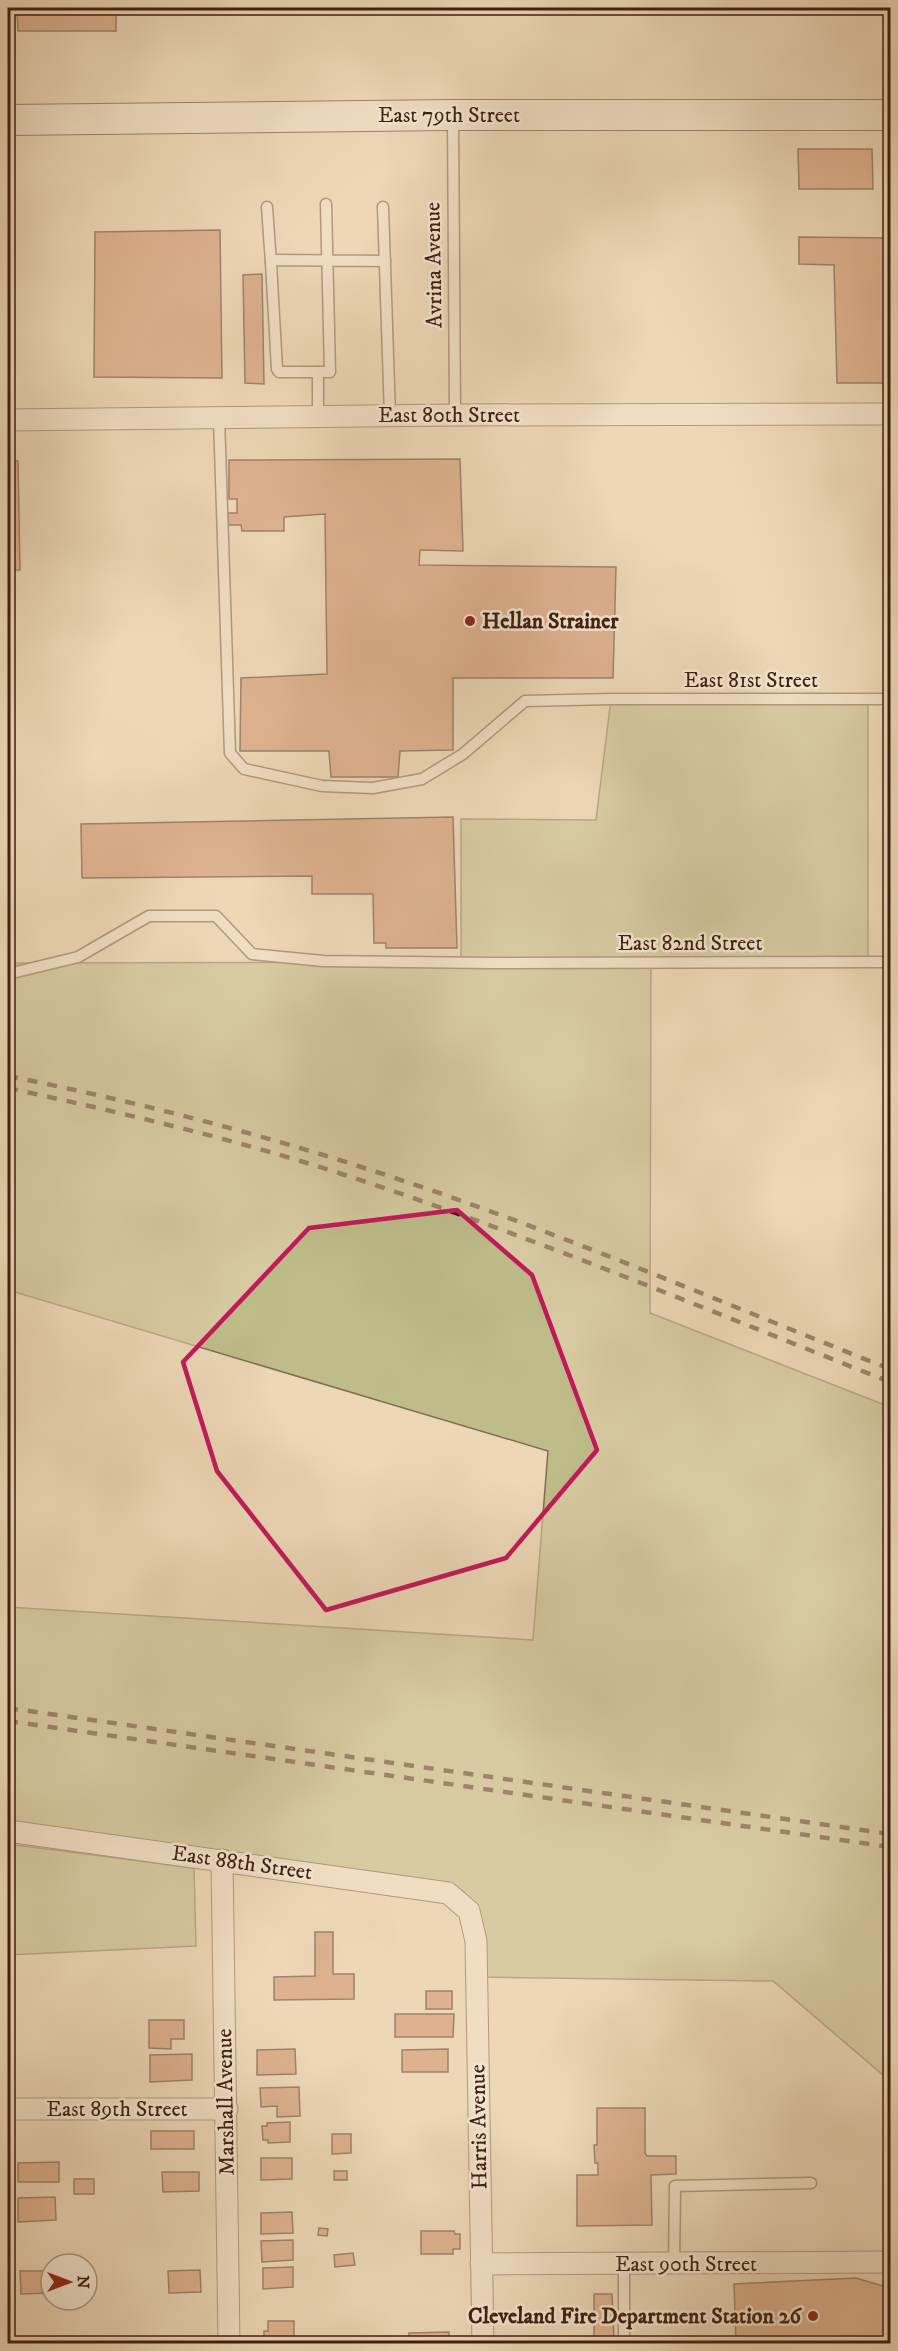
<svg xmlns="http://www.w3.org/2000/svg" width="898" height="2351" font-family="'IM FELL DW Pica',serif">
<rect width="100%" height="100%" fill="#edd7b7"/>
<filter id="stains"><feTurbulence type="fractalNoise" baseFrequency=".00333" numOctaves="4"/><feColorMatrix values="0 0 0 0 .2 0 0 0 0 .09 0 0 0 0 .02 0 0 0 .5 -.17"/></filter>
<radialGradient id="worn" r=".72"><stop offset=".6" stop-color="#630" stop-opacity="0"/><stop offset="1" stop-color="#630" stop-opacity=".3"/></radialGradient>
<g fill="#bebd8a" stroke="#7f6e4c" stroke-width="1.5">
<polygon points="611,699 868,699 868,962 651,963 650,1313 890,1407 890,2081 773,1981 476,1977 476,1941 448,1893 8,1831 8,1607 533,1640 548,1451 8,1290 8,963 461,962 461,819 596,820"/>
<polygon points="8,1844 194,1868 196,1946 8,1955"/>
</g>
<g fill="#cc8661" stroke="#401e0e" stroke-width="1.5">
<polygon points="17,8 116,8 116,31 18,31"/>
<polygon points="767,8 835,8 835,9 767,11"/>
<polygon points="798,149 872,149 873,189 799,189"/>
<polygon points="220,230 222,378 94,377 95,232"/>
<polygon points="799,237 890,238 890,383 837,383 834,265 799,264"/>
<polygon points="262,274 264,384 245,383 243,275"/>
<polygon points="460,459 463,551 420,550 419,565 616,567 613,678 453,678 453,750 400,751 398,777 331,777 329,751 240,751 241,678 327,674 325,514 284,517 284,531 242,531 241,525 228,525 228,513 237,513 237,499 229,499 229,460"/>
<polygon points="8,461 18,461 20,570 8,570"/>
<polygon points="453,817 457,948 386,948 386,943 374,943 373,894 312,894 312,876 82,878 81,824"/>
<polygon points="315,1932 333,1932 333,1974 354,1974 354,1999 274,2000 274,1977 315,1976"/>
<rect x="426" y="1991" width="26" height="18"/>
<polygon points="395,2014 454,2014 453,2037 395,2037"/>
<polygon points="149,2020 184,2020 184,2039 171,2039 171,2049 149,2048"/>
<polygon points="295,2049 296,2074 257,2075 257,2050"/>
<polygon points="448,2049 448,2072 402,2072 402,2050"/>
<polygon points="192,2054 192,2080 150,2082 150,2055"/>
<polygon points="299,2087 300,2116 277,2117 277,2106 261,2107 260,2088"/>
<polygon points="597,2108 645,2108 645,2153 647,2156 676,2156 676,2174 651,2175 652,2225 577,2226 577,2175 598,2175 598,2163 595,2163 594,2145 597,2145"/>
<polygon points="290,2122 290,2142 268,2143 268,2140 263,2140 262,2126 267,2126 267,2123"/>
<rect x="151" y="2131" width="43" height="18"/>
<polygon points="332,2134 351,2134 351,2153 332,2154"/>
<polygon points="261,2158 292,2158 292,2179 261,2180"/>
<polygon points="59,2162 59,2182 18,2182 18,2163"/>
<rect x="334" y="2171" width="13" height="9"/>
<polygon points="162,2172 199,2172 199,2191 163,2192"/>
<rect x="74" y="2179" width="20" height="15"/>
<polygon points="55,2197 56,2220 18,2222 18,2198"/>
<polygon points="292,2212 293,2233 261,2234 261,2213"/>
<polygon points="319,2228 328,2229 327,2236 318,2235"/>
<polygon points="421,2231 454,2231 455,2234 460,2234 460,2249 453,2249 453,2254 421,2254"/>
<polygon points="293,2240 293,2260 262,2262 261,2241"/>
<polygon points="353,2253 355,2265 335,2267 334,2255"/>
<polygon points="293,2267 293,2287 263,2289 263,2268"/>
<polygon points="200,2270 201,2292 169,2293 168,2271"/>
<polygon points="20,2271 51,2271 51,2293 21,2294"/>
<polygon points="856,2278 890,2288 890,2344 736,2344 734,2284"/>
<polygon points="594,2294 612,2294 614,2338 594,2338"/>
<polygon points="268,2321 294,2321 294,2343 264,2343 264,2331 268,2331"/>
<polygon points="449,2332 449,2344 409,2344 409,2333"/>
</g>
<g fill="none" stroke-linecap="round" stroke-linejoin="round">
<defs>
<g id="service">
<polyline points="453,115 455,415"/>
<polyline points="326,204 330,372 279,372 277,369 271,263 275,260 385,261"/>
<polyline points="267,207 271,263"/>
<polyline points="383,207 390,416"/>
<polyline points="318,417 318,372"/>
<polyline points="219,418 230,753 244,769 322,786 373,788 422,779 463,754 525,701 611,699 890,699"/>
<polyline points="8,974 78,957 149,916 216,916 252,954 323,961 490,963 890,962"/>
<polyline points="624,2264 624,2344"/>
<polyline points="674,2264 675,2186 811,2183"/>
</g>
<g id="minor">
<polyline points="8,420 455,415 890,414"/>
<polyline points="8,1831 448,1893 469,1911 476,1941 483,2344"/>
<polyline points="222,1860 229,2344"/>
<polyline points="8,2109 227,2109"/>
<polyline points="481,2264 890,2262"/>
</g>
<polyline id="secondary" points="8,120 453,115 890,115"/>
</defs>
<use href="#service" stroke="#6b4c38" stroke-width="13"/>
<use href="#minor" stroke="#6b4c38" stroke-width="23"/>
<use href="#secondary" stroke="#401e0e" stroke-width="32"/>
<use href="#service" stroke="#f3e5d0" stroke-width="10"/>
<use href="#minor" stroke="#f3e5d0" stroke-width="21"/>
<use href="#secondary" stroke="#f3e5d0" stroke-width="30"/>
<g stroke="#401e0e" stroke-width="4.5" stroke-dasharray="10 10" stroke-linecap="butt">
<path d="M8 1076C138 1102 266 1135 392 1177 561 1233 725 1304 890 1369"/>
<path d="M8 1088C119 1112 230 1138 339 1173 526 1234 708 1310 890 1382"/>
<polyline points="8,1708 890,1834"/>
<polyline points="8,1721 890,1847"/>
</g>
</g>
<path d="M0 0H898V2351H0ZM457 1210 532 1275 597 1450 506 1558 326 1610 217 1471 183 1362 309 1228Z" fill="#edd7b7" fill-opacity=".55" fill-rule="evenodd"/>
<path fill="none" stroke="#c2185b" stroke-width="4.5" stroke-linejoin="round" d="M457 1210 532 1275 597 1450 506 1558 326 1610 217 1471 183 1362 309 1228Z"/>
<g fill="#8f2418" stroke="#f3e5d0" stroke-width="2">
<circle cx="470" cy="621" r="6"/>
<circle cx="813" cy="2316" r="6"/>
</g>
<g text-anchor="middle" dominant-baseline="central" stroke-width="5" stroke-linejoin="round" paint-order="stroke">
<g font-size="22" fill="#401e0e" stroke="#f3e5d0">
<text x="449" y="115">East 79th Street</text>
<text transform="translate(434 265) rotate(-91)">Avrina Avenue</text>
<text x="449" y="415">East 80th Street</text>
<text x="751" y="680">East 81st Street</text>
<text x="690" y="943">East 82nd Street</text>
<text transform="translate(242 1863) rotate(8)">East 88th Street</text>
<text transform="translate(226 2102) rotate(-91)">Marshall Avenue</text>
<text x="117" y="2109">East 89th Street</text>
<text transform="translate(479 2127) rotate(-91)">Harris Avenue</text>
<text x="686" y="2264">East 90th Street</text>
</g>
<g font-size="22" font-weight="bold" fill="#401e0e" stroke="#f3e5d0" text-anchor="start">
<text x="482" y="621">Hellan Strainer</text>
<text x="801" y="2316" text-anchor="end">Cleveland Fire Department Station 26</text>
</g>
</g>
<rect width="898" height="2351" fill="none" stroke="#edd7b7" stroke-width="30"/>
<rect x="9" y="9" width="880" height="2333" fill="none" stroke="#401e0e" stroke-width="3"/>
<rect x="15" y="15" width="868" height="2321" fill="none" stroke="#401e0e" stroke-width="1.5"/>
<g transform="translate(69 2282) rotate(90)"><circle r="28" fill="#f3e5d0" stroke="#ab9582" stroke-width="1.5"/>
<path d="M0-4.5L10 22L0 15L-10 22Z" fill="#8f2418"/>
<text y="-9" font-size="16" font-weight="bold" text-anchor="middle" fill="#401e0e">N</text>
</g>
<rect width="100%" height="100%" filter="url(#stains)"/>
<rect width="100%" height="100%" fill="url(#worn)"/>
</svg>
